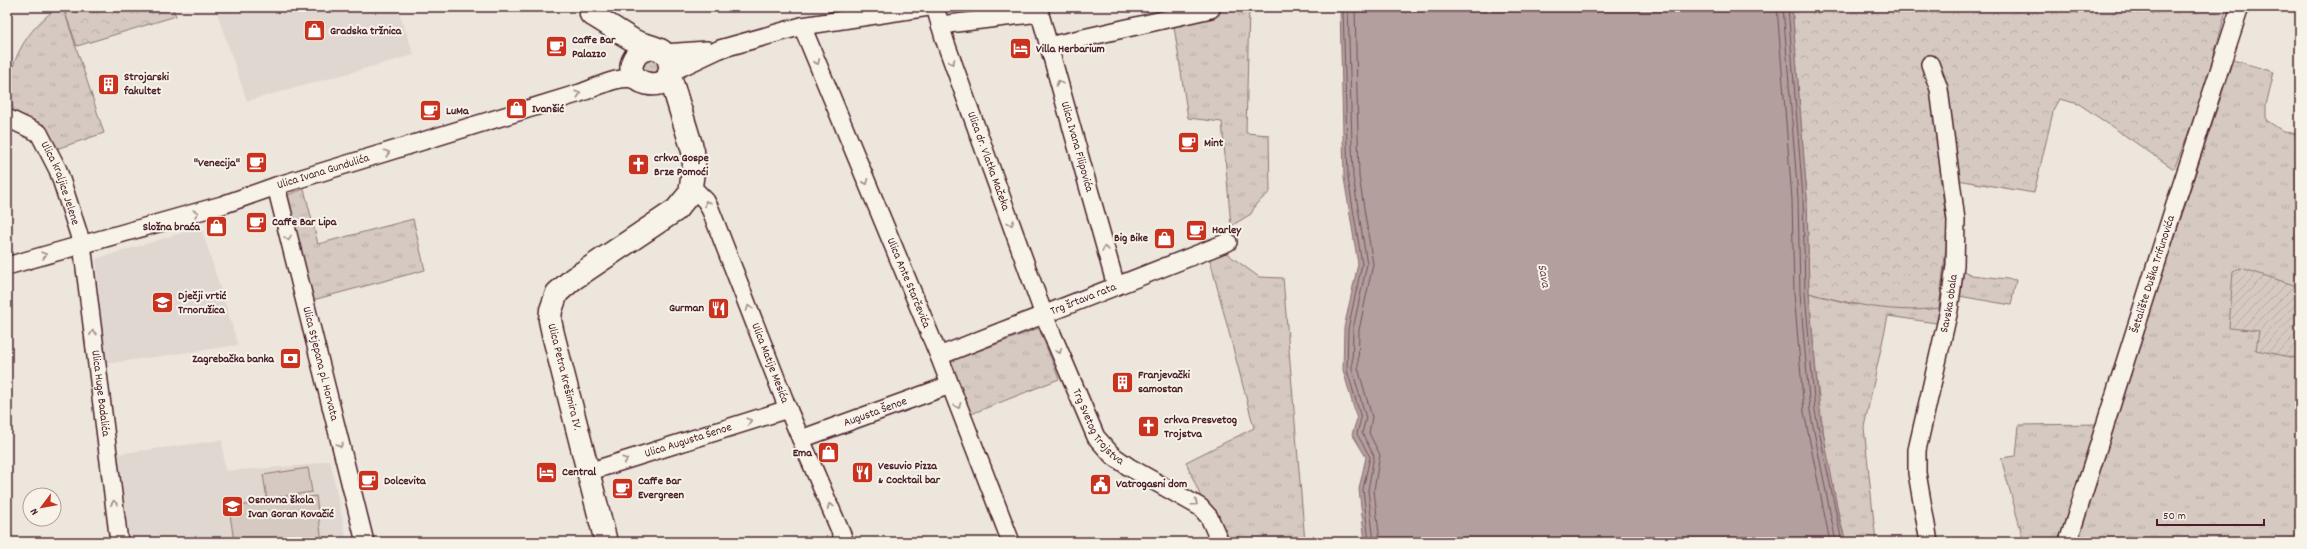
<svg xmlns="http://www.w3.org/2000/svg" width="2307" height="549" font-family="Dekko,sans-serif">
<defs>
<pattern id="grass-tufts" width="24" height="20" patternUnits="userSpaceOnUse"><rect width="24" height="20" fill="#d5c9c2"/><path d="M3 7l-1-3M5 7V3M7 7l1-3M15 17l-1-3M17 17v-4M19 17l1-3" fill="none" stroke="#b8aca7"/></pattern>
<pattern id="forest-crowns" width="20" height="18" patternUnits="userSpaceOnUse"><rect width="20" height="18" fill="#d5c9c2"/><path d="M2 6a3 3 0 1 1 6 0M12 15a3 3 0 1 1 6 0" fill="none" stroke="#b8aca7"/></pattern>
<pattern id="garden-furrows" width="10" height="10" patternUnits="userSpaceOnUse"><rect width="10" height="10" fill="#d5c9c2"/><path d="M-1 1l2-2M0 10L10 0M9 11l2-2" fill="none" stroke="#b8aca7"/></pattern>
</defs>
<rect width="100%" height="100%" fill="#ece6dd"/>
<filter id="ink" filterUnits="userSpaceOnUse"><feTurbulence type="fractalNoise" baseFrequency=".025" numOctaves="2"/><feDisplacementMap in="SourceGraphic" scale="8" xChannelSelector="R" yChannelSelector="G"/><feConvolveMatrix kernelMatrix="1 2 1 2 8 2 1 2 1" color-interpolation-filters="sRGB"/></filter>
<g filter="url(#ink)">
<g fill="#e0d7d0">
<polygon points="215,7 397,7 414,55 247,101"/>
<polygon points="201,227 238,345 105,364 96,259"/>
<polygon points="222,440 225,471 309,465 330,460 347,542 130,542 117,454"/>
</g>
<g fill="url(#grass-tufts)" stroke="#907476">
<path d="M60 7H63L104 133 53 150C46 141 39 127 31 120 25 115 17 114 13 108 0 70 29 24 60 7Z"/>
<polygon points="1171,7 1249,7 1246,133 1269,135 1270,192 1256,204 1251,214 1231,226 1222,122 1188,118"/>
<polygon points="654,58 658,63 658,69 655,74 643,73 641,62"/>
<polygon points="2233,60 2274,72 2266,105 2266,120 2284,132 2300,134 2300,542 2074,542"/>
<polygon points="304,189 318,244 413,219 425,270 309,301 284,196"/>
<polygon points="1204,237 1259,277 1283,278 1305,542 1220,542 1186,462 1254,428"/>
<path d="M1944 266H1953L1972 275 2016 280 2011 305 1953 295 1950 325 1888 316 1864 427 1876 542H1846C1823 461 1816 376 1809 293L1851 304 1939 308Z"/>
<polygon points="1039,328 1059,379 971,414 950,362"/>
<polygon points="2099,424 2062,542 2024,542 2001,458 2016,456 2019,425"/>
</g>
<g fill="url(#forest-crowns)" stroke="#907476">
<polygon points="63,7 172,7 176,16 77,46"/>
<path d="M1792 7H2227L2203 96 2174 169 2079 104 2059 99 2054 108 2034 193 1940 177 1948 230 1939 308C1895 314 1851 304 1809 293L1807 198Z"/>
</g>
<polygon fill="url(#garden-furrows)" stroke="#907476" points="2241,268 2300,287 2300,359 2256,350 2259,331 2229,328 2233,271"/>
<g fill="#d5c9c2" stroke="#907476">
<polygon points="308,468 312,492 267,499 263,475"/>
<polygon points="316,496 322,542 234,542 229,507"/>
</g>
<polygon fill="#b39f9d" stroke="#896c6f" points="1340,7 1792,7 1807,198 1809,293 1819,410 1840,522 1846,542 1365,542 1359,489 1366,457 1352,434 1357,419 1343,370 1344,328 1358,264 1344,178"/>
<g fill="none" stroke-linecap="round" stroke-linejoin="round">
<g stroke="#745259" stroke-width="1">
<polyline points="1343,7 1348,178 1362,264 1348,329 1347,370 1361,418 1357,434 1370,457 1363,489 1369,542"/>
<polyline points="1348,7 1353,177 1367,264 1353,329 1352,369 1366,418 1362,433 1374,456 1368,490 1374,542"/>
<polyline points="1355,7 1359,177 1373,264 1359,330 1358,368 1372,417 1369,433 1380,455 1374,490 1380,542"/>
<polyline points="1777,7 1792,199 1794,293 1804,412 1830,542"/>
<polyline points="1783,7 1798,198 1800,293 1810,411 1836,542"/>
<polyline points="1788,7 1803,198 1805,293 1815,411 1842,542"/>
</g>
<defs>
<g id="minor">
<path id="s1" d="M935 7 945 41 1044 315 1096 437 1112 455 1129 467 1200 507 1209 517 1220 542"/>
<path id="s2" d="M1038 7 1116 286"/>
<polyline points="940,25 1040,13"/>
<path id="s3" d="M802 26 939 356 1011 542"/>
<polyline points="1048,46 1211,9"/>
<polyline points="664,53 707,50"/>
<polyline points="669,73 720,49 802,26 929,7"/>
<path id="s4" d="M7 118 39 133 58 170 82 244 119 542"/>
<path id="s5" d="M276 186 365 542"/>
<path id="s6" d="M692 187 706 201 711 211 788 409 845 542"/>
<path id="s7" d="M7 266 222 205 276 186 580 93C598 87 619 74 638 80"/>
<path id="s8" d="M939 356 1228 242"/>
<path id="s9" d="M801 439 950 385"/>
<path id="s10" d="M588 472 788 409"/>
<path id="s11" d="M1929 542 1917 473V450L1949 310 1955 265 1956 220 1939 89 1930 64"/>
<path id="s12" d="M2068 542 2172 214 2240 7"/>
</g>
<g id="secondary">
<path d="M591 14C605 22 619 32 633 40 642 45 654 46 662 51 665 54 668 57 669 61 680 100 609 85 639 52L651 48"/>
<polyline points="606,542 553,334 550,320 551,310 557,293 573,279 676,210 690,193 694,165 693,151 669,73"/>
</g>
</defs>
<use href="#minor" stroke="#4a1f2b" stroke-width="20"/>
<use href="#secondary" stroke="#4a1f2b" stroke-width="25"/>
<use href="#minor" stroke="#f7f3e8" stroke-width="17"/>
<use href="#secondary" stroke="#f7f3e8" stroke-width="22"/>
</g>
<defs><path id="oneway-chevron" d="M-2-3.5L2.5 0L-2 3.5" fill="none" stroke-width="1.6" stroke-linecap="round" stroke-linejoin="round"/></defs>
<g stroke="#a0898a">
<use href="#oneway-chevron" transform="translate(817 62) rotate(67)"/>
<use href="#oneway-chevron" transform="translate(952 62) rotate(70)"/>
<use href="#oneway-chevron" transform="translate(1059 83) rotate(-106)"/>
<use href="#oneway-chevron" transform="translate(578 94) rotate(-18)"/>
<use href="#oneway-chevron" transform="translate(387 153) rotate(-17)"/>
<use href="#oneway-chevron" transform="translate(866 182) rotate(67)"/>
<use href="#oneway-chevron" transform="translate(707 203) rotate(-122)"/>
<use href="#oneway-chevron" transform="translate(196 213) rotate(-16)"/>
<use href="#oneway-chevron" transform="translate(1011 223) rotate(70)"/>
<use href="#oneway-chevron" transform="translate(288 238) rotate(76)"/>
<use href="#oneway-chevron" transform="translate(1105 249) rotate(-106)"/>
<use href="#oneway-chevron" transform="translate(44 255) rotate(-16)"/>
<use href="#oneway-chevron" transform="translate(749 308) rotate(-111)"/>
<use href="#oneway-chevron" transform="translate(93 333) rotate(-97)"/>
<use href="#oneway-chevron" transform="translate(1059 351) rotate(67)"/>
<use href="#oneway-chevron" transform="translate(958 406) rotate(69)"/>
<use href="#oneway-chevron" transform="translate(749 421) rotate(-17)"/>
<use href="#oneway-chevron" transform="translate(340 445) rotate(76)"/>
<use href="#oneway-chevron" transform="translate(625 460) rotate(-17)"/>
<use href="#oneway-chevron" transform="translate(114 503) rotate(-97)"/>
<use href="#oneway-chevron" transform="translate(1195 503) rotate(35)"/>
<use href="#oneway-chevron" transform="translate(830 506) rotate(-113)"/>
</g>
</g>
<defs>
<symbol id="shop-square" viewBox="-11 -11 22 22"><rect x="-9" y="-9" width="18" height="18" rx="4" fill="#c8321e" stroke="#f7f3e8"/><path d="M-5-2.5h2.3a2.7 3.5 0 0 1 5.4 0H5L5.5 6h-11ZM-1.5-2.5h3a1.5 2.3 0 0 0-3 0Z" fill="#fff"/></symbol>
<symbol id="cafe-square" viewBox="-11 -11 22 22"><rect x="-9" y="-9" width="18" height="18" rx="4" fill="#c8321e" stroke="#f7f3e8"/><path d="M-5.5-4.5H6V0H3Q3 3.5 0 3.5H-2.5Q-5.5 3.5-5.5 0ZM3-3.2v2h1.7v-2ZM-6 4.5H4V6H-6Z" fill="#fff"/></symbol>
<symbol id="hotel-square" viewBox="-11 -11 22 22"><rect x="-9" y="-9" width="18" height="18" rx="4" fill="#c8321e" stroke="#f7f3e8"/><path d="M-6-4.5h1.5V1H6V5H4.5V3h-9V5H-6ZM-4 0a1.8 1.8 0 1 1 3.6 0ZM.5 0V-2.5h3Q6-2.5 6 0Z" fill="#fff"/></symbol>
<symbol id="building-square" viewBox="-11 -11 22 22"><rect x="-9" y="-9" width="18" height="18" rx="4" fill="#c8321e" stroke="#f7f3e8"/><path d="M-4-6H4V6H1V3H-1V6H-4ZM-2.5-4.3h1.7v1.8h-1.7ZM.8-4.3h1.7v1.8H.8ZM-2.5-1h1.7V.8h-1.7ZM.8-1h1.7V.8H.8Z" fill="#fff"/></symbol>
<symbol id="church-square" viewBox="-11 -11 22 22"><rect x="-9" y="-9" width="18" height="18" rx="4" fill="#c8321e" stroke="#f7f3e8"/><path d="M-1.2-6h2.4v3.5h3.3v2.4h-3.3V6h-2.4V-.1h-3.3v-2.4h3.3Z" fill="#fff"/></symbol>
<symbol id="school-square" viewBox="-11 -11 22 22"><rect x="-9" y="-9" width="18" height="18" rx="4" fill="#c8321e" stroke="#f7f3e8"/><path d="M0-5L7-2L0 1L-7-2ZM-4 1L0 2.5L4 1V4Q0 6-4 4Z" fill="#fff"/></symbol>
<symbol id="restaurant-square" viewBox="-11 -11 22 22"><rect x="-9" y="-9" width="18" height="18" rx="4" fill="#c8321e" stroke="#f7f3e8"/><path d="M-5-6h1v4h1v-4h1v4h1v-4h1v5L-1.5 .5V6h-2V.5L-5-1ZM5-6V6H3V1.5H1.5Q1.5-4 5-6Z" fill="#fff"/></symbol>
<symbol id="bank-square" viewBox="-11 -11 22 22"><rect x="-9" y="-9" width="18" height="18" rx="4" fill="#c8321e" stroke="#f7f3e8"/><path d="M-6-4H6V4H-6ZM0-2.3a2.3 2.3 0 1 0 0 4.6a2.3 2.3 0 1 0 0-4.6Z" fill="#fff"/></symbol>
<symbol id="civic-square" viewBox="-11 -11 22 22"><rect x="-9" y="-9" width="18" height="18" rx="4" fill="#c8321e" stroke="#f7f3e8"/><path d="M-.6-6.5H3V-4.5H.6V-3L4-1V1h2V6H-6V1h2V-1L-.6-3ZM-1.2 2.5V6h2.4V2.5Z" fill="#fff"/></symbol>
</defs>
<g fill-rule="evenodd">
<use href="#shop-square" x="302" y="18" width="25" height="25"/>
<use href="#cafe-square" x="544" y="34" width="25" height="25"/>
<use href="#hotel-square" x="1008" y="36" width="25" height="25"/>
<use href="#building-square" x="96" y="72" width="25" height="25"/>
<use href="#shop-square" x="504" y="96" width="25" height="25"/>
<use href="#cafe-square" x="418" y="98" width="25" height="25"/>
<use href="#cafe-square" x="1176" y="130" width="25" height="25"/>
<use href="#cafe-square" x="244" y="150" width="25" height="25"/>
<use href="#church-square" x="626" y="152" width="25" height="25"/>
<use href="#cafe-square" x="244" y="210" width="25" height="25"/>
<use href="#shop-square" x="204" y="214" width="25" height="25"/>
<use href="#cafe-square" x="1184" y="218" width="25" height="25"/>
<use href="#shop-square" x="1152" y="226" width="25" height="25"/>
<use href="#school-square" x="150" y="290" width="25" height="25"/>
<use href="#restaurant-square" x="706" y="296" width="25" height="25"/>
<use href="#bank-square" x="278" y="346" width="25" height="25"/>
<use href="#building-square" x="1110" y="370" width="25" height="25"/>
<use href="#church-square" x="1136" y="414" width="25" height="25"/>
<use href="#shop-square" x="816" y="440" width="25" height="25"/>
<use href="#hotel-square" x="534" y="460" width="25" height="25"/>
<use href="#restaurant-square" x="850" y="460" width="25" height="25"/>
<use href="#cafe-square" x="356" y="468" width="25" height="25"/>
<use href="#civic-square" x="1088" y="472" width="25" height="25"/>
<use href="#cafe-square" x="610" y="476" width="25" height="25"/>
<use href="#school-square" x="220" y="494" width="25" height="25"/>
</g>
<g text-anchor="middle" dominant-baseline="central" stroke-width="4" stroke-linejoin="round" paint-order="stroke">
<g font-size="12" font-weight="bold" fill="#4a1f2b" stroke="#f7f3e8" text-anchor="start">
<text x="330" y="31">Gradska tržnica</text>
<text x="572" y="40">Caffe Bar<tspan x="572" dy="14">Palazzo</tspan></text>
<text x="1036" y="49">Villa Herbarium</text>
<text x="124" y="77">Strojarski<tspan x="124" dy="14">fakultet</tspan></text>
<text x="532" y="109">Ivanšić</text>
<text x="446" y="111">LuMa</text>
<text x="1204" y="143">Mint</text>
<text x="654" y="158">crkva Gospe<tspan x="654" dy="14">Brze Pomoći</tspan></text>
<text x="240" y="163" text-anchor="end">"Venecija"</text>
<text x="272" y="222">Caffe Bar Lipa</text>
<text x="200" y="227" text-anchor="end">Složna braća</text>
<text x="1212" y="230">Harley</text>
<text x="1148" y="238" text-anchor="end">Big Bike</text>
<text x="178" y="296">Dječji vrtić<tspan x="178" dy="14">Trnoružica</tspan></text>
<text x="704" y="308" text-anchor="end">Gurman</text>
<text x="274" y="359" text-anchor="end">Zagrebačka banka</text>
<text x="1138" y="375">Franjevački<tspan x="1138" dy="14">samostan</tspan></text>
<text x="1164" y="420">crkva Presvetog<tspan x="1164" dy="14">Trojstva</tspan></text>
<text x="812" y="453" text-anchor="end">Ema</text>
<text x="878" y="466">Vesuvio Pizza<tspan x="878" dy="14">&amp; Cocktail bar</tspan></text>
<text x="562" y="472">Central</text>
<text x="384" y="481">Dolcevita</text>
<text x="638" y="481">Caffe Bar<tspan x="638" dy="14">Evergreen</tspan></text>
<text x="1116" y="484">Vatrogasni dom</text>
<text x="248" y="500">Osnovna škola<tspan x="248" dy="14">Ivan Goran Kovačić</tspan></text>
</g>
<g font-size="12" fill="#4a1f2b" stroke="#f7f3e8">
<text stroke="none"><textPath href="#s2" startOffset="145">Ulica Ivana Filipovića</textPath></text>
<text stroke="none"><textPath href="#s1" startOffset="163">Ulica dr. Vlatka Mačeka</textPath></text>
<text stroke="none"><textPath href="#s7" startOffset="330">Ulica Ivana Gundulića</textPath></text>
<text stroke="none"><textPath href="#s4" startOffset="90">Ulica kraljice Jelene</textPath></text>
<text stroke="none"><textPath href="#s12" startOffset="281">Šetalište Duška Trifunovića</textPath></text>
<text stroke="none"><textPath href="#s3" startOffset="278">Ulica Ante Starčevića</textPath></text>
<text stroke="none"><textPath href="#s8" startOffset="155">Trg žrtava rata</textPath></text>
<text stroke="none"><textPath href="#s11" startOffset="243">Savska obala</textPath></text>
<text stroke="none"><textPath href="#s6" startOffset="194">Ulica Matije Mesića</textPath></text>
<text stroke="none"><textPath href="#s5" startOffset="183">Ulica Stjepana pl. Horvata</textPath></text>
<text transform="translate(564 377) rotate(76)">Ulica Petra Krešimira IV.</text>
<text stroke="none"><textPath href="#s4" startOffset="305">Ulica Huge Badalića</textPath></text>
<text stroke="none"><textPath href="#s9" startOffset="79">Augusta Šenoe</textPath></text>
<text stroke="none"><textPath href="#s1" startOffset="452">Trg Svetog Trojstva</textPath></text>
<text stroke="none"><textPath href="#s10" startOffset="105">Ulica Augusta Šenoe</textPath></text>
</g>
<g font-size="13" font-style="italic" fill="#6f4c53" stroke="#f7f3e8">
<text transform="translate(1543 276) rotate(79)">Sava</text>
</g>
</g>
<rect width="2307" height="549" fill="none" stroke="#f7f3e8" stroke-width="24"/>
<rect x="12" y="12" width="2283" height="525" fill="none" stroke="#4a1f2b" stroke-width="1.5" filter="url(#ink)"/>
<g transform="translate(42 507) rotate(238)"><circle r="19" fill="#f7f3e8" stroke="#b29e9c"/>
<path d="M0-3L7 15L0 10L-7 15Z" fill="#c8321e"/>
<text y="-6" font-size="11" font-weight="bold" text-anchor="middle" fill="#4a1f2b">N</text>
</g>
<path d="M2157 519v6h107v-6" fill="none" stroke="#4a1f2b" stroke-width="2"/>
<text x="2163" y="519" font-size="12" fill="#4a1f2b" stroke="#f7f3e8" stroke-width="3" paint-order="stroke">50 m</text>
</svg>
